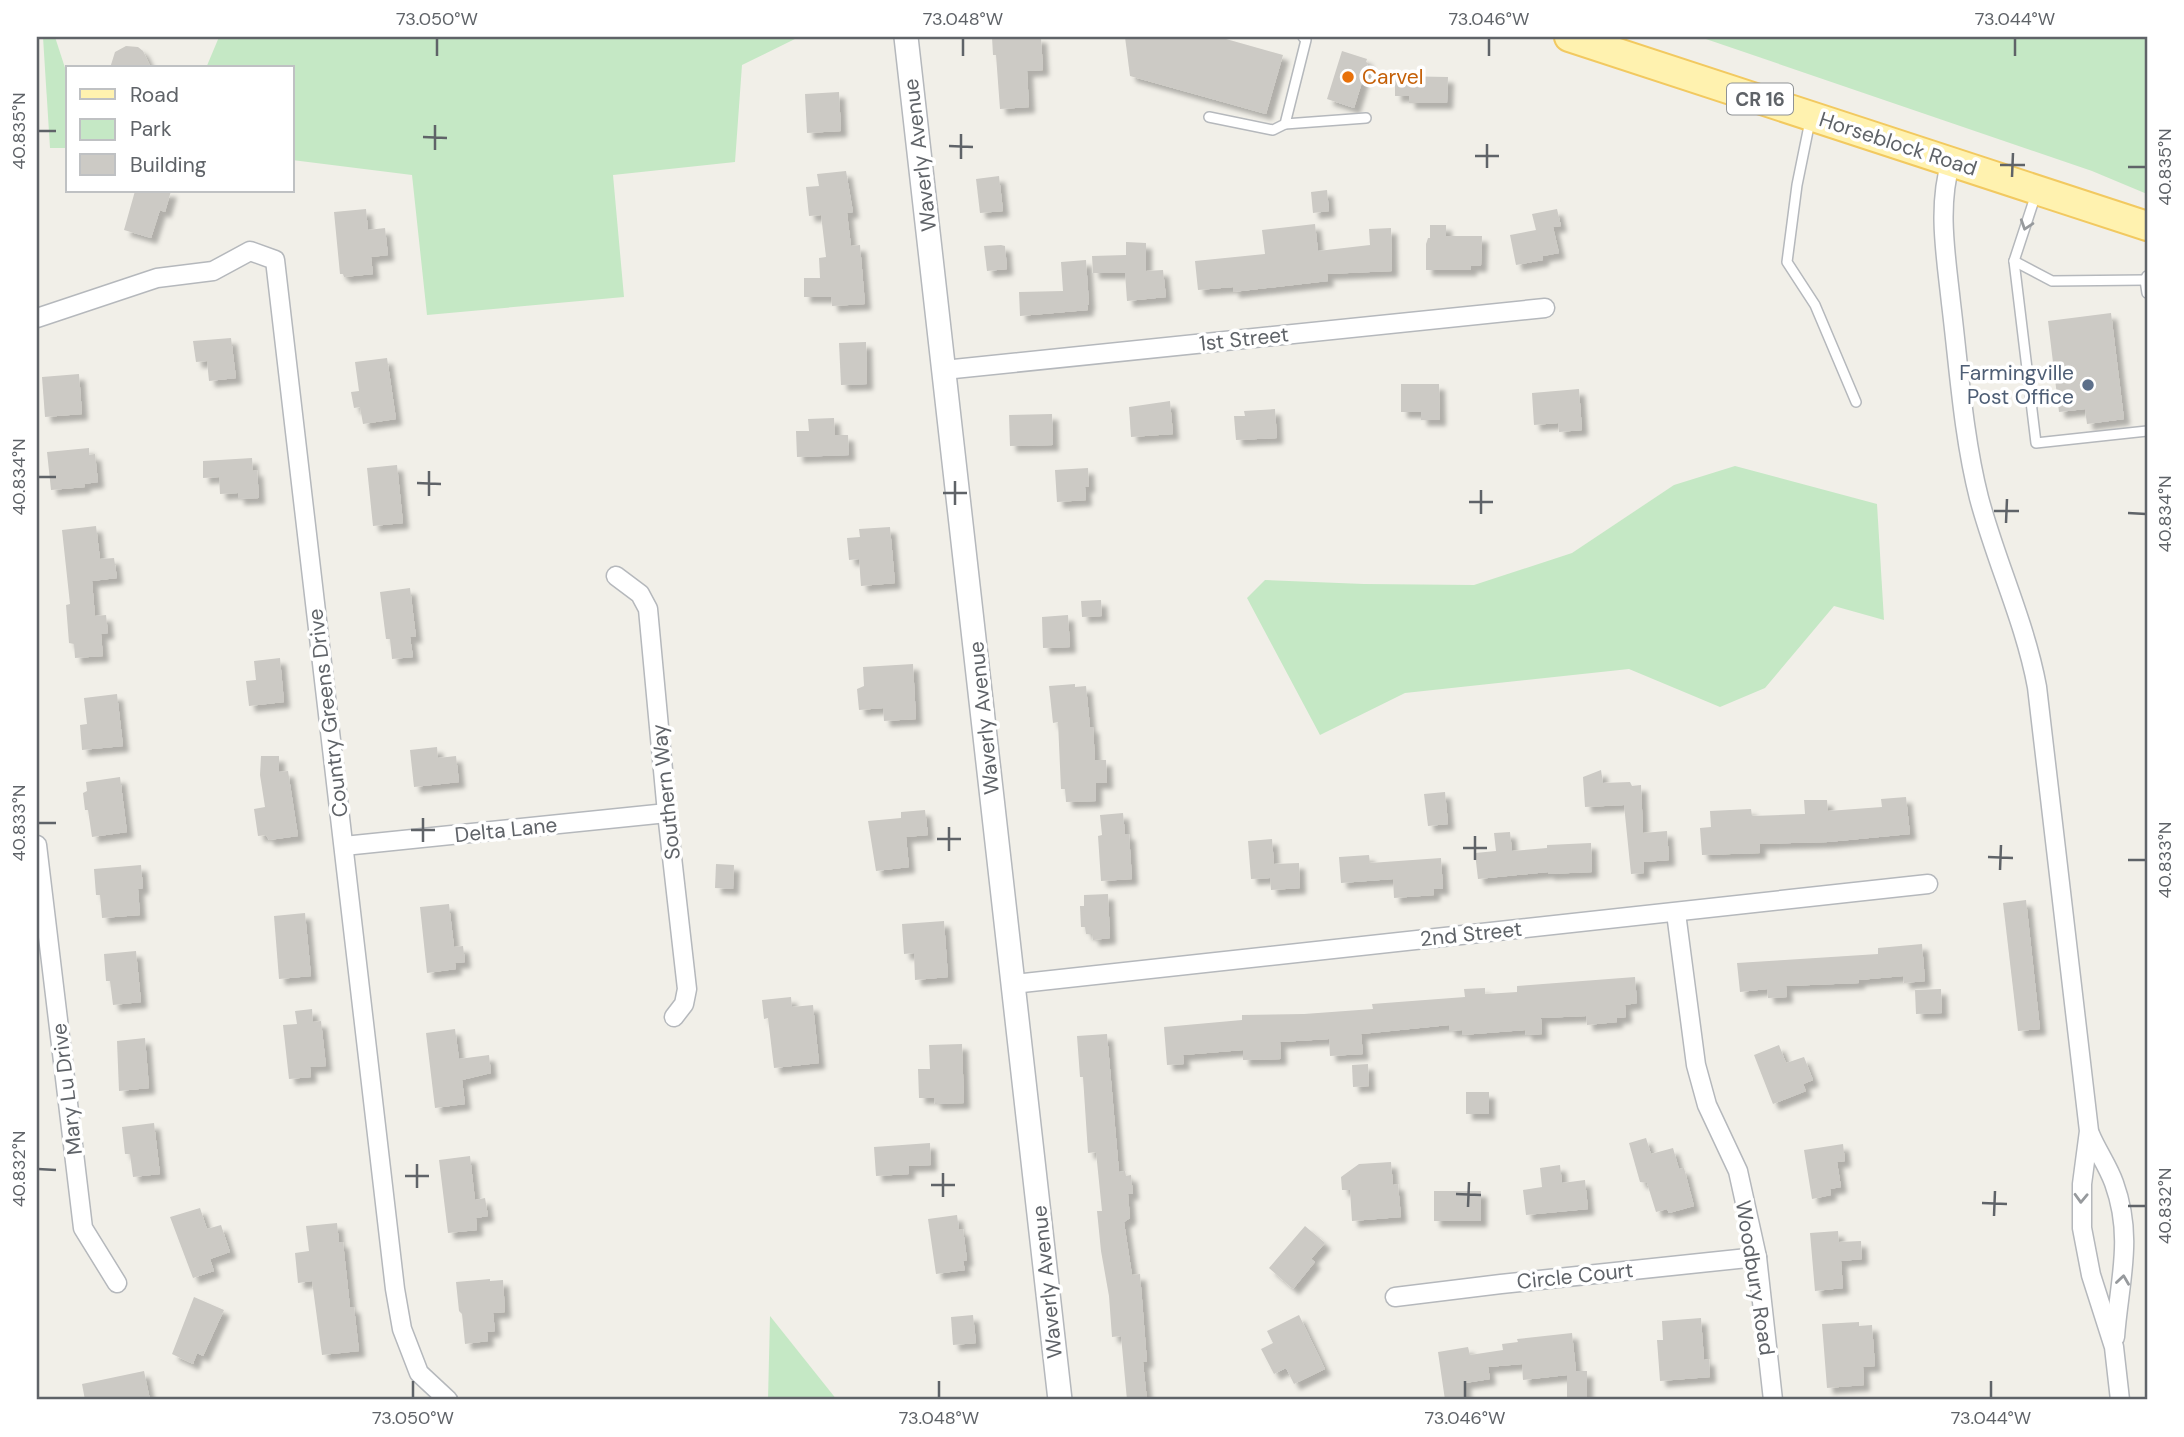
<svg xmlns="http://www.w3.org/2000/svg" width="2184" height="1437" font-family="'DM Sans',sans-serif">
<defs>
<filter id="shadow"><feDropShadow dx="6" dy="6" stdDeviation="2" flood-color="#0004"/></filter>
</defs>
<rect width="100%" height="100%" fill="#f1efe8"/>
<g fill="#c5e8c5">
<polygon points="43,37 55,37 68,77 68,148 50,148"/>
<polygon points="219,37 799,37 742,65 735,162 613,175 624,297 427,315 412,175 292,160 292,68 206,68"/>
<polygon points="1700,37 2147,37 2147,194 2092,171"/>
<polygon points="1735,466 1877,504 1884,620 1834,606 1765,688 1720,707 1629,669 1405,693 1320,735 1247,598 1265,580 1364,584 1474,585 1572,553 1674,485"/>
<polygon points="770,1316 837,1400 768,1400"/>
</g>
<g fill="#cccac5" filter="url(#shadow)">
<polygon points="992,37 1041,37 1043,70 1027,71 1029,107 1000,109 996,55 993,55"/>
<polygon points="1125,37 1219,37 1283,55 1266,114 1130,76"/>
<polygon points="126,46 138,47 143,51 151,68 110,68 115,52"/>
<polygon points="1342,51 1367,59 1366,62 1368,63 1354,108 1327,99"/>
<polygon points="1395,76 1448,77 1447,103 1409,103 1409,96 1395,96"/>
<polygon points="839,92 841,131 807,133 805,94"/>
<polygon points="846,171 853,212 847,213 851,246 860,245 865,304 832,306 831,297 804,297 804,278 820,278 819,258 826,257 821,215 809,216 806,187 819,186 817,174"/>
<polygon points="999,176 1003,211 980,213 976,179"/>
<polygon points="1327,190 1329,211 1313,213 1311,192"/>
<polygon points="135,191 171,191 165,212 160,210 151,238 124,230"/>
<polygon points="366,209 368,230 385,228 388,255 371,257 373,274 344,277 343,274 340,274 334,212"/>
<polygon points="1557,209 1561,226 1553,227 1559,253 1543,256 1543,260 1516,265 1510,235 1536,230 1532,214"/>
<polygon points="1315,224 1318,251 1370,245 1369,229 1391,228 1392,271 1327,274 1328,281 1233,292 1233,287 1198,290 1195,261 1265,254 1262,230"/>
<polygon points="1430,225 1446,225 1446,236 1482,236 1481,266 1471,266 1471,270 1426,270 1426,244 1428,238 1430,238"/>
<polygon points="1126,242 1146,243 1146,271 1163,270 1166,297 1127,301 1125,273 1093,273 1092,256 1126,255"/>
<polygon points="1001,245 1005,246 1007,269 987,271 984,246"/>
<polygon points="1086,260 1089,305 1087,305 1088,310 1020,316 1019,292 1063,291 1061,262"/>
<polygon points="2111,313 2124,419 2087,424 2085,409 2059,412 2048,321"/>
<polygon points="231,338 236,378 209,381 207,361 196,362 193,341"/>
<polygon points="866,342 867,384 841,385 839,343"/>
<polygon points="387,358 396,419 363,424 360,407 354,408 351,392 359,391 355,362"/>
<polygon points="79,374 82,414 45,417 42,377"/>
<polygon points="1401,384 1439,384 1440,420 1421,420 1421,412 1401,412"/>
<polygon points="1579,389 1582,430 1559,432 1558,423 1534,425 1532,393"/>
<polygon points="1170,401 1173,434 1131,437 1129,407"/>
<polygon points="1275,409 1277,438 1236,440 1234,416 1245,416 1244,411"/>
<polygon points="1052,414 1053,445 1010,446 1009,415"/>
<polygon points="834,418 835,435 848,435 849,455 797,457 796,431 809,431 808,419"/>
<polygon points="89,448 89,455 95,454 98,482 84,484 85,487 51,490 47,452"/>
<polygon points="252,458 253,471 257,470 259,498 238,499 238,493 220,494 219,477 203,478 203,461"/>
<polygon points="397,465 403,523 373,526 367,468"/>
<polygon points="1088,468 1089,487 1085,487 1086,500 1057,502 1055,470"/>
<polygon points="96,526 100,559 114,558 117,578 92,581 95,616 106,615 108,633 101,634 103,656 75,658 74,644 69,643 66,605 70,604 62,530"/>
<polygon points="890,527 895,583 861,586 859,559 849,560 847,538 860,537 859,529"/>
<polygon points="410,588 416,637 410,637 413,657 392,659 390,639 386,639 380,592"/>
<polygon points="1101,600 1102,616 1082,617 1081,601"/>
<polygon points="1068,615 1070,647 1043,648 1042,617"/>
<polygon points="280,658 284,702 249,706 246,681 256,680 254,661"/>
<polygon points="913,664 916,719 884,721 883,708 859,710 857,689 864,686 863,667"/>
<polygon points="1075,684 1075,687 1086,686 1090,727 1093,727 1095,760 1106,760 1107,783 1096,783 1096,801 1066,802 1065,789 1061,789 1058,722 1053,723 1049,686"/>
<polygon points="117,694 123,746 82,750 80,725 87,724 84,698"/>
<polygon points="437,747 438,758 456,756 459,782 414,787 410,750"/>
<polygon points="261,756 279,756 279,772 288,771 298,836 269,840 266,835 258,836 254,809 265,807 260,775"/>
<polygon points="1601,770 1603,783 1630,782 1632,786 1641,785 1643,833 1667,831 1669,860 1644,862 1644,873 1631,874 1624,805 1585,807 1583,777"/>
<polygon points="120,777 127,832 92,837 88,810 85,810 83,793 87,791 86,782"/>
<polygon points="1445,792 1448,824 1428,826 1424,794"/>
<polygon points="1906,797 1910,834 1828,842 1760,844 1760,853 1702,855 1700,828 1711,827 1710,811 1751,809 1752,816 1805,814 1804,800 1827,800 1828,811 1882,807 1881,799"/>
<polygon points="925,810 928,835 906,837 909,867 876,871 868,821 901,818 901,812"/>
<polygon points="1123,813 1125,834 1129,834 1132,879 1101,881 1098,836 1102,835 1100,815"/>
<polygon points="1510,832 1512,851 1547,848 1547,845 1591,843 1592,872 1548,874 1548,872 1478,879 1475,853 1496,851 1494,833"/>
<polygon points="1272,839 1274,864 1299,863 1300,888 1271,890 1270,878 1251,879 1248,841"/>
<polygon points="1369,855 1370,863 1441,858 1443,889 1434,889 1434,895 1394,898 1393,879 1341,883 1339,857"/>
<polygon points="716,864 734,865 733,889 715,888"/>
<polygon points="141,865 143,888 138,889 140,915 102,918 100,895 96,895 94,869"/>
<polygon points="1108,894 1110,938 1093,940 1092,934 1086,934 1085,927 1081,927 1080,906 1084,906 1084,895"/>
<polygon points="2026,900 2040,1029 2018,1031 2003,903"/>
<polygon points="449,904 454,947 463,946 465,962 455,963 456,969 427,973 420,907"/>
<polygon points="305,913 311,976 279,979 274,916"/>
<polygon points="944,921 948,977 915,980 914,953 904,954 902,924"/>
<polygon points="1922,944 1925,981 1904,983 1903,976 1859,980 1859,983 1786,986 1787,997 1768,998 1767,989 1740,992 1737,963 1878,954 1878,948"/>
<polygon points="136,951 141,1002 113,1005 110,981 106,981 104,954"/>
<polygon points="1635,977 1637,1003 1625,1005 1626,1017 1617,1018 1617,1022 1587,1025 1586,1016 1541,1018 1542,1034 1526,1035 1525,1030 1462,1035 1462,1030 1449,1031 1449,1025 1361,1034 1363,1054 1330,1056 1329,1039 1280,1042 1281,1059 1243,1060 1243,1050 1183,1055 1184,1064 1167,1065 1164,1027 1242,1020 1242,1015 1304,1014 1373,1009 1372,1004 1465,997 1464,989 1485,988 1485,994 1517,992 1517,986"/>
<polygon points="1941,989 1942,1013 1916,1014 1915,990"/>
<polygon points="791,997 792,1007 813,1005 819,1063 774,1068 768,1018 764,1019 762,1000"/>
<polygon points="312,1009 313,1022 321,1021 326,1066 310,1067 311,1077 289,1079 283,1025 297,1024 295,1011"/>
<polygon points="455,1029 459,1059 489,1055 491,1073 462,1080 465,1104 435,1108 426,1033"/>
<polygon points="1107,1034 1119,1172 1125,1171 1126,1176 1131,1175 1133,1194 1128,1194 1130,1218 1124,1222 1132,1275 1140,1274 1147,1362 1143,1362 1147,1400 1127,1400 1121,1336 1112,1337 1109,1296 1101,1251 1097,1211 1102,1211 1096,1152 1088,1153 1083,1077 1080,1077 1077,1036"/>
<polygon points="145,1038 149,1088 119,1091 117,1041"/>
<polygon points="962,1044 964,1103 935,1104 934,1098 919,1098 918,1069 930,1069 929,1045"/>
<polygon points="1779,1045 1786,1063 1804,1057 1813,1080 1803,1084 1806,1091 1773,1104 1754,1055"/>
<polygon points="1368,1064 1369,1086 1353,1087 1352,1065"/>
<rect x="1466" y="1092" width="23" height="22"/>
<polygon points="154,1123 160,1174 133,1177 130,1154 125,1154 122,1127"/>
<polygon points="1646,1138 1651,1154 1673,1148 1679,1169 1684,1168 1694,1206 1669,1213 1667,1209 1656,1212 1647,1183 1640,1182 1629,1143"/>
<polygon points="930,1143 931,1165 909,1166 909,1174 876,1176 874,1147"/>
<polygon points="1843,1144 1845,1161 1837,1162 1841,1187 1830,1189 1831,1195 1812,1199 1804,1150"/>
<polygon points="470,1156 475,1200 485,1198 488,1216 476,1218 477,1230 448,1233 439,1160"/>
<polygon points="1391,1162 1393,1185 1398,1184 1401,1217 1352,1221 1350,1190 1342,1190 1341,1177 1359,1164"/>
<polygon points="1560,1165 1562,1183 1585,1180 1588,1209 1526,1215 1523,1190 1542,1187 1540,1168"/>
<rect x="1434" y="1191" width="47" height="30"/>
<polygon points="200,1208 207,1229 221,1225 230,1252 210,1259 214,1271 193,1278 170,1217"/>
<polygon points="957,1215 959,1230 963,1229 967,1260 963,1261 965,1270 936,1274 928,1219"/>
<polygon points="337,1223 339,1242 343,1242 350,1307 354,1307 359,1351 322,1355 312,1281 298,1283 295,1253 309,1251 306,1226"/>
<polygon points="1305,1226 1325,1243 1311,1259 1315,1262 1293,1289 1269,1268"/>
<polygon points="1838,1231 1839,1242 1861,1241 1862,1259 1841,1261 1843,1288 1815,1291 1810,1233"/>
<polygon points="490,1279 490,1281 503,1280 505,1312 493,1313 495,1331 487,1332 488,1341 465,1344 462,1314 459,1311 456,1282"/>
<polygon points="194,1297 224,1310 203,1356 197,1353 193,1364 172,1354"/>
<polygon points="973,1315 976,1343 953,1345 951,1317"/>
<polygon points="1299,1315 1325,1369 1294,1384 1286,1368 1274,1374 1261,1349 1273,1343 1267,1331"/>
<polygon points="1701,1318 1704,1360 1709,1359 1710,1377 1660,1381 1657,1340 1663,1340 1662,1321"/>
<polygon points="1859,1322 1859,1326 1872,1325 1875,1366 1863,1367 1864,1385 1827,1388 1822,1324"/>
<polygon points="1572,1333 1576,1371 1587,1371 1587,1399 1567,1399 1567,1375 1523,1380 1522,1364 1488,1367 1490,1379 1465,1383 1466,1397 1445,1400 1438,1352 1468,1347 1470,1355 1503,1350 1502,1344 1518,1342 1517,1339"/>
<polygon points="144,1371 150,1400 85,1400 82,1384"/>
</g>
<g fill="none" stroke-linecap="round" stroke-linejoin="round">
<defs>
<g id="service">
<polyline points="1209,117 1273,130 1285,124 1306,40 1303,37"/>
<polyline points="1810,121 1797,185 1787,262 1815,305 1856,402"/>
<polyline points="1285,124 1366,118"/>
<polyline points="2036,194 2014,261 2036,443 2147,431"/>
<polyline points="2014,261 2052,281 2145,280"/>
<polyline points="2147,276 2145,280 2147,293"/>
</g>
<g id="minor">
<path d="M1951 161C1937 207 1946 256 1951 303 1959 368 1963 435 1979 498 1996 562 2025 622 2037 687L2089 1131 2082 1184V1228L2091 1275 2114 1347 2120 1400"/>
<polyline points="37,318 157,278 213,271 250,251 275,260 395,1289 402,1329 419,1373 448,1400"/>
<polyline points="944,370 1545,308"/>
<polyline points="616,576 640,594 648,609 667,813 687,989 684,1004 674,1017"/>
<polyline points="37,845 83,1228 117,1283"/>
<polyline points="344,846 667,813"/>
<polyline points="1676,913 1696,1065 1707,1105 1738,1171 1757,1257 1773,1400"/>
<polyline points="1014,984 1928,884"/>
<path d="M2090 1134C2097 1151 2108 1166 2114 1183 2134 1238 2119 1282 2115 1337"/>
<polyline points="1395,1297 1501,1284 1757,1257"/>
</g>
<polyline id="tertiary" points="906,37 1060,1400"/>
<polyline id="primary" points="1569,37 2147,226"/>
</defs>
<use href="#service" stroke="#b5b8bc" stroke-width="12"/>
<use href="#minor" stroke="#b5b8bc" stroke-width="21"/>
<use href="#tertiary" stroke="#b5b8bc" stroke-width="26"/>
<use href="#primary" stroke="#f2c960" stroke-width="32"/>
<use href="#service" stroke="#fff" stroke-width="9"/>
<use href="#minor" stroke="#fff" stroke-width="18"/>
<use href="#tertiary" stroke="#fff" stroke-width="23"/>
<use href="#primary" stroke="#fff2af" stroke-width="28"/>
</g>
<defs><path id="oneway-chevron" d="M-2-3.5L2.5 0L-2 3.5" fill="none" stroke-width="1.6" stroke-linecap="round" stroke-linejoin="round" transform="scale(1.75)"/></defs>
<g stroke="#979a9d">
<use href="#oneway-chevron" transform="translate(2026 225) rotate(108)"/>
<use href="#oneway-chevron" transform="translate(2081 1198) rotate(92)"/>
<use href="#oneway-chevron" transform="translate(2123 1280) rotate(-82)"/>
</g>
<path fill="none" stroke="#5f6368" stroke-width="2.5" d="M437 56V38M963 56V38M1489 56V38M2015 56V38M38 131H56M423 137 447 138M949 146 973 147M435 150V125M1475 156H1499M961 159V134M2000 165H2025M2128 167H2146M1487 168V144M2012 177 2013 153M38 477H56M417 483 441 484M943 493H967M429 496V471M1469 502H1493M955 505V481M1994 511H2019M2128 513 2146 514M1481 514V490M2006 523 2007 499M38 823H56M411 830H435M937 839H961M423 842V818M1463 848H1487M949 851V827M1988 857 2013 858M1475 860V836M2128 860H2146M2000 870 2001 845M38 1169 56 1170M405 1176H429M931 1185H955M417 1188V1164M1456 1194 1481 1195M943 1197V1173M1982 1203 2007 1204M2128 1206H2146M1468 1207 1469 1182M1994 1216 1995 1191M413 1398V1381M939 1398V1381M1465 1398V1381M1991 1398V1381"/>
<circle fill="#e8710a" stroke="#fff" stroke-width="2.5" cx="1348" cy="77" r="7"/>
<circle fill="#5c6f8a" stroke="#fff" stroke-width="2.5" cx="2088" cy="385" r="7"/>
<g text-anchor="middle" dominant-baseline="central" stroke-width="7" stroke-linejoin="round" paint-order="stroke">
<rect fill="#fff" stroke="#8f9295" stroke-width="2" x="1727" y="83.5" width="66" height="31" rx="5"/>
<g font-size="19" font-weight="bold" fill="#5f6368">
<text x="1760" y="99">CR 16</text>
</g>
<g font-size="21" fill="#c56008" stroke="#fff" text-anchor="start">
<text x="1362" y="77">Carvel</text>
</g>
<g font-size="21" fill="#5f6368" stroke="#fff">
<text transform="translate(1898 144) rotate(18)">Horseblock Road</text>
<text transform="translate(920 155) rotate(-97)">Waverly Avenue</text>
<text transform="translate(1244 339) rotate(-6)">1st Street</text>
<text transform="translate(328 713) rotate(-97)">Country Greens Drive</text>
<text transform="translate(984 718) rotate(-96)">Waverly Avenue</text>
<text transform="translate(666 792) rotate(-96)">Southern Way</text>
<text transform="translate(506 830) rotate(-6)">Delta Lane</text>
<text transform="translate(1471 934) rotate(-6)">2nd Street</text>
<text transform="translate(67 1089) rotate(-97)">Mary Lu Drive</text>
<text transform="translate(1575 1276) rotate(-6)">Circle Court</text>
<text transform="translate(1755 1278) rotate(81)">Woodbury Road</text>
<text transform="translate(1047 1282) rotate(-96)">Waverly Avenue</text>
</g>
<g font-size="21" fill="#4e5e75" stroke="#fff" text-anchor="end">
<text x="2074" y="373">Farmingville<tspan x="2074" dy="24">Post Office</tspan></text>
</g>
</g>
<rect width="2184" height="1437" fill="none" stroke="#ffffff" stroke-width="77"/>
<rect x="66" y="66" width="228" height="126" fill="#ffffff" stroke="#bfc1c3" stroke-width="2"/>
<rect x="80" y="89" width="35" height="10" fill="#fff2af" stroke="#bfc1c3" stroke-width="2"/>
<text x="130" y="102" font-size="21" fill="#5f6368">Road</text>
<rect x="80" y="119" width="35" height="21" fill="#c5e8c5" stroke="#bfc1c3" stroke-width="2"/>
<text x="130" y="136" font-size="21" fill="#5f6368">Park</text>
<rect x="80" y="154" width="35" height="21" fill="#cccac5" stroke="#bfc1c3" stroke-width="2"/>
<text x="130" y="172" font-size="21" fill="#5f6368">Building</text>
<rect x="38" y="38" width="2108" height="1360" fill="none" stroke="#5f6368" stroke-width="2.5"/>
<g font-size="18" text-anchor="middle" fill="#5f6368">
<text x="437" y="25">73.050°W</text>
<text x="963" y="25">73.048°W</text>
<text x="1489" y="25">73.046°W</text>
<text x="2015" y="25">73.044°W</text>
<text transform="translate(19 131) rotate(-90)" y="6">40.835°N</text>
<text transform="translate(2165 167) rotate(-90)" y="6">40.835°N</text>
<text transform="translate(19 477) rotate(-90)" y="6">40.834°N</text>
<text transform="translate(2165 514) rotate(-90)" y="6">40.834°N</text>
<text transform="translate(19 823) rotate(-90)" y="6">40.833°N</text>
<text transform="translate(2165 860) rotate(-90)" y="6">40.833°N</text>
<text transform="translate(19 1169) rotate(-90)" y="6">40.832°N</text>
<text transform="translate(2165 1206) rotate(-90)" y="6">40.832°N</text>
<text x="413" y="1424">73.050°W</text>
<text x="939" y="1424">73.048°W</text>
<text x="1465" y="1424">73.046°W</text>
<text x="1991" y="1424">73.044°W</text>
</g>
</svg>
